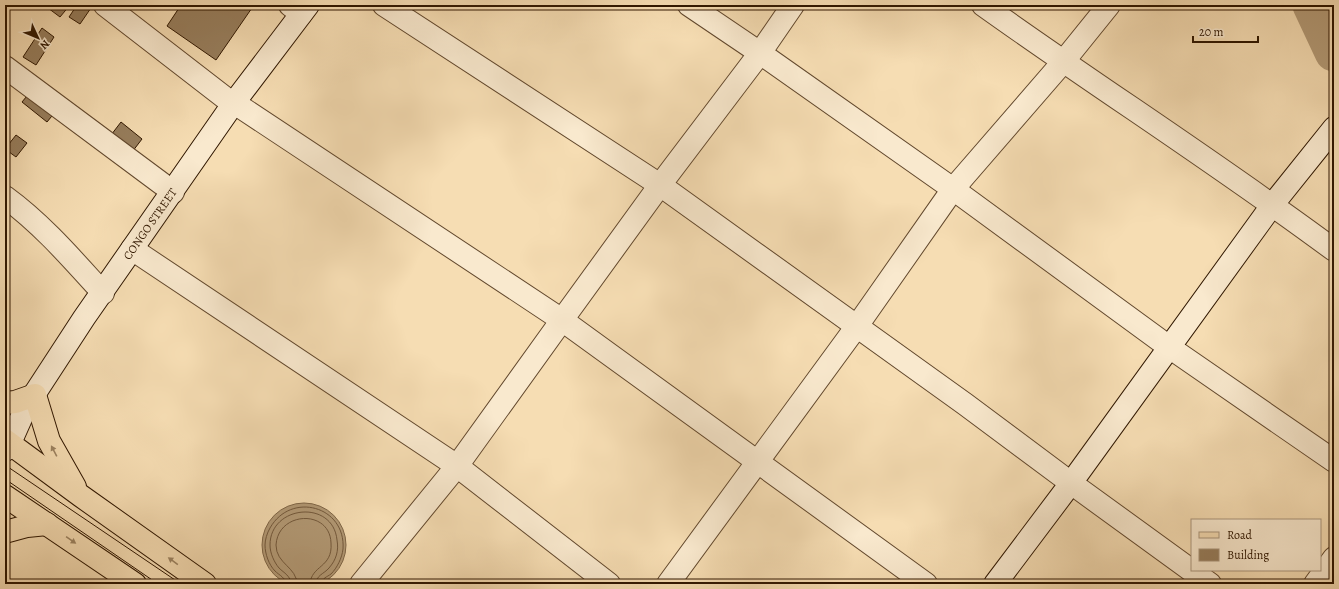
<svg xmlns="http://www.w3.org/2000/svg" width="1339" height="589" font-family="Alegreya,serif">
<rect width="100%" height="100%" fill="#f6ddb3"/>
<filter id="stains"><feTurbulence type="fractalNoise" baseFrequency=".005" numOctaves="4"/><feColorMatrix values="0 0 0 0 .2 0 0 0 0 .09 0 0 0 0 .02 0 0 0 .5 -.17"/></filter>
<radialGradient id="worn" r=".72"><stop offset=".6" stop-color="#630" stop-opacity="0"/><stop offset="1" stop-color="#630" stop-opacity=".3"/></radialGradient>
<circle fill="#b39a76" stroke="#7f6647" cx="304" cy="545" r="42"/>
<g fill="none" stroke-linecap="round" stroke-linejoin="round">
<g stroke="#72583b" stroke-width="1">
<path d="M286 584C286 578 279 575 275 571 269 565 265 554 265 545 265 540 267 533 270 528 291 491 346 506 343 549 342 558 337 568 331 574 327 577 322 578 321 584"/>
<path d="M291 584C291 576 284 573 279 568 274 562 270 553 270 545 270 505 333 499 337 540 339 551 336 560 329 568 324 574 316 575 316 584"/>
<path d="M297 584C297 567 276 564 276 545 278 511 330 509 331 543 333 568 311 565 310 584"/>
</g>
<polyline stroke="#b39a76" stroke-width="39" points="1312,5 1334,52"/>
</g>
<g fill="#977e5d" stroke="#301700">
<polygon points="44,5 70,5 60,17"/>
<polygon points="77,5 93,5 80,24 69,17"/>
<polygon points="181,5 254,5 216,60 167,26"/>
<polygon points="42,28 54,37 36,65 23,57"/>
<polygon points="31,91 56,111 47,122 22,102"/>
<polygon points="121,122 142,139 129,156 108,139"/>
<polygon points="16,135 27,143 16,157 5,149"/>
</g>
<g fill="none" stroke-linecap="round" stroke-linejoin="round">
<defs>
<g id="street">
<polyline points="105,5 233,104 242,108 562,320 926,584"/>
<polyline points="290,5 301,14"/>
<polyline points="384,5 660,185 965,404 1071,483 1210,584"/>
<polyline points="689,5 760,53 953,189 1169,347 1334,461"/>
<path d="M983 5C1099 88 1220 165 1334 250"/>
<polyline points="5,67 173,192"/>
<path d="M5 197C42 224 72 259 103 293"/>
<polyline points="132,249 457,466 609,584"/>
<polyline points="361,584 457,466 562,320 660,185 760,53 793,5"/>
<polyline points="668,584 857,326 953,189 1063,62 1109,5"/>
<polyline points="1315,584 1334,558"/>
</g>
<g id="secondary">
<polyline points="5,450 10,443 26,407 84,318 233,104 308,5"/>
<polyline points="995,584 1071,483 1273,204 1334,128"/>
</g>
<g id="primary">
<polyline points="5,403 15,402 35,395 49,441 75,487"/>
<polyline points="5,440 81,496 205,584"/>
<polyline points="5,496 135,584"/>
<polyline points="5,532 27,526 47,524"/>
</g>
</defs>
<use href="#street" stroke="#62482d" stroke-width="24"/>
<use href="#secondary" stroke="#301700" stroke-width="24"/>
<use href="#primary" stroke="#301700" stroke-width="24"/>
<use href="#street" stroke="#f9e9ce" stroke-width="22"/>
<use href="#secondary" stroke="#f9e9ce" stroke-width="22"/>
<use href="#primary" stroke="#f6ddb3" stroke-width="22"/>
<g stroke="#301700" stroke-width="1">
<polyline points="5,465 181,584"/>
<polyline points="5,479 158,584"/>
</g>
</g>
<defs><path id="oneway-solid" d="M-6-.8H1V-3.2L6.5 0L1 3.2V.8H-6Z"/></defs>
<g fill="#9d8462">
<use href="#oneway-solid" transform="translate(54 451) rotate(-118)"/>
<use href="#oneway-solid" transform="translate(71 540) rotate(35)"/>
<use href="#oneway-solid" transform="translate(173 561) rotate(-144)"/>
</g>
<g text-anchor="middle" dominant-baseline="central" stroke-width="3.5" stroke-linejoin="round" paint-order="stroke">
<g font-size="12" fill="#301700" stroke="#f9e9ce">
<text transform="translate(150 224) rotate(-55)">CONGO STREET</text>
</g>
</g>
<rect width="1339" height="589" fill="none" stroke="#f6ddb3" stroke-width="20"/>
<rect x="6" y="6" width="1327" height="577" fill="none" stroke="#301700" stroke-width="2"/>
<rect x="10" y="10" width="1319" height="569" fill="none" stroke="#301700"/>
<rect x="1191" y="519" width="130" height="52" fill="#f9e9ce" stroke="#a9957c"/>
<rect x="1199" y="532" width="20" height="6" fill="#f6ddb3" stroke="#a9957c"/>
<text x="1227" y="539" font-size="12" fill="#301700">Road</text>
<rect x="1199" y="549" width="20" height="12" fill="#977e5d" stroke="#a9957c"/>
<text x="1227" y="559" font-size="12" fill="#301700">Building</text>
<g transform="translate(38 38) rotate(134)" stroke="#f9e9ce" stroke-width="3" paint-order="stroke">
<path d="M0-3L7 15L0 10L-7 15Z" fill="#301700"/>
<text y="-6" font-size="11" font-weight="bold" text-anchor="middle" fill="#301700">N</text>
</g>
<path d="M1193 36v6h65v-6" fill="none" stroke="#301700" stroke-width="2"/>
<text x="1199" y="36" font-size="12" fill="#301700" stroke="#f9e9ce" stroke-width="3" paint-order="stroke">20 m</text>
<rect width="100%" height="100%" filter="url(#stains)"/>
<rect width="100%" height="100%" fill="url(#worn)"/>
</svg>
